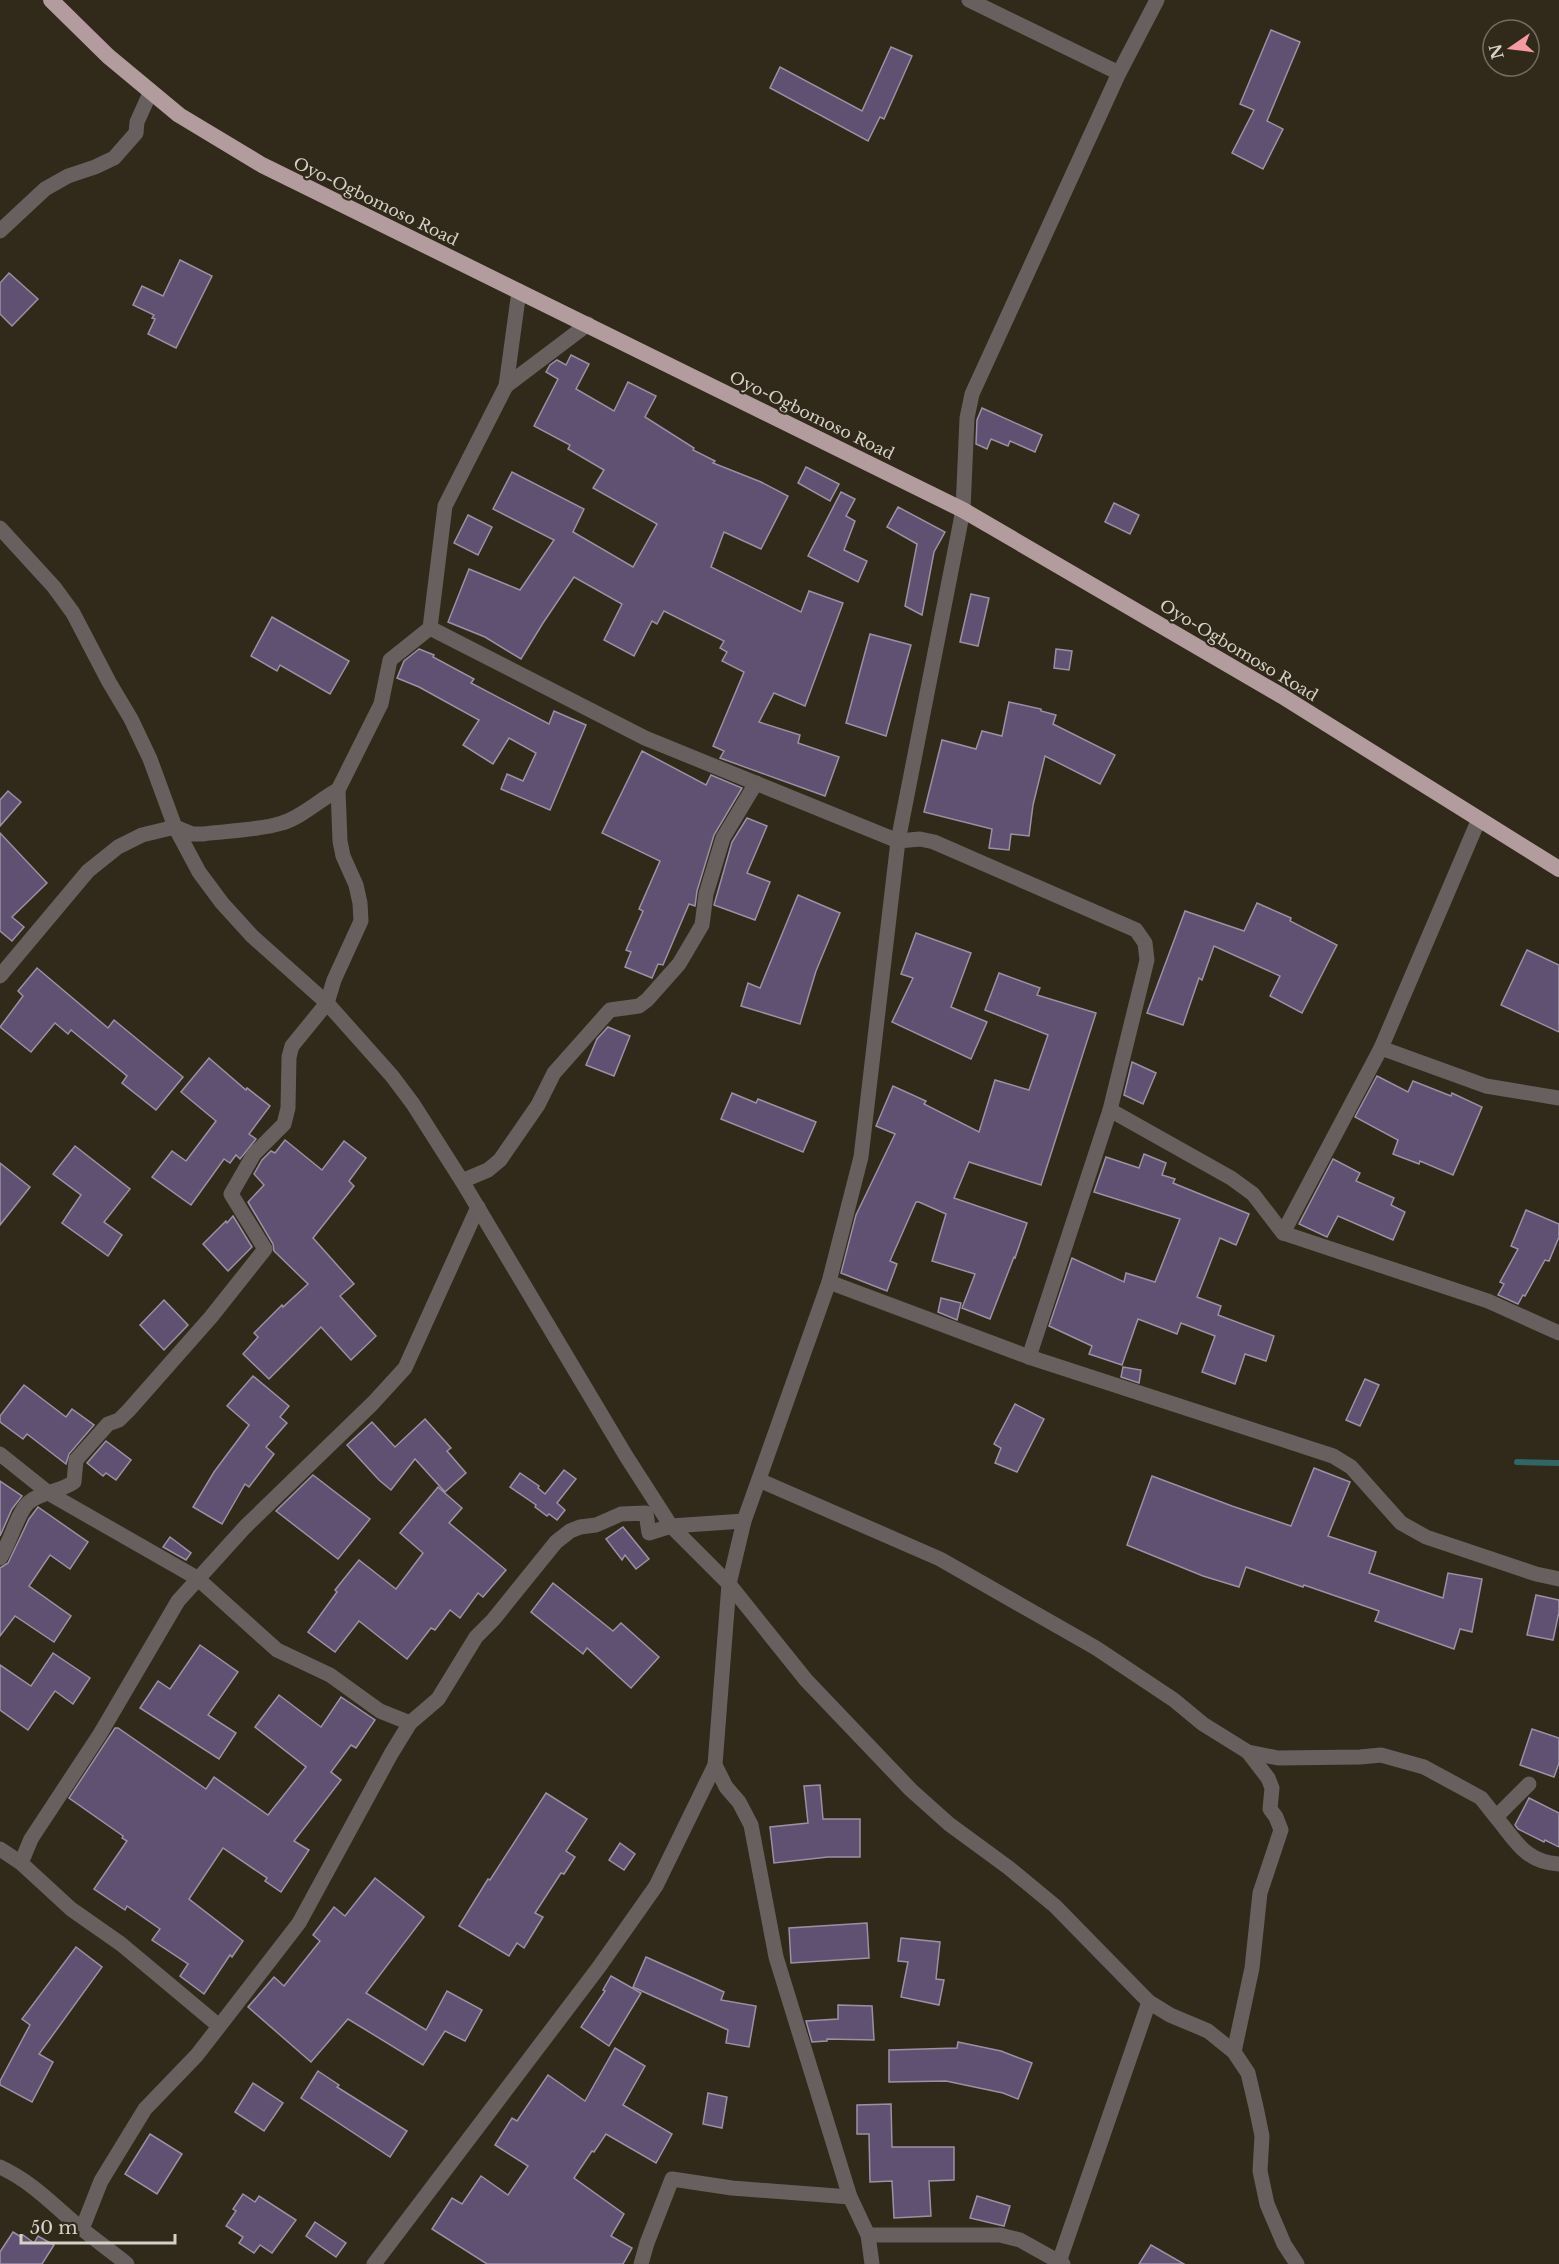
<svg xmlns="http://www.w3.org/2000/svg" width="1559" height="2264" font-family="'Libre Baskerville',serif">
<rect width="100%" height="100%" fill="#31291a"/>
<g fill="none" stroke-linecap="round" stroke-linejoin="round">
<polyline stroke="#2f6666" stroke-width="6" points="1517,1462 1559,1463"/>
</g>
<g fill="#605072" stroke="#9a91a3" stroke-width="1.5">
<polygon points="1271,30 1300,42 1267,121 1283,129 1263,169 1232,153 1254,110 1240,104"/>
<polygon points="891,47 912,56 884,119 880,117 868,141 770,88 780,67 862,111"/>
<polygon points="180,260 212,276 176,348 148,334 155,319 152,318 154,315 133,305 142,286 163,296"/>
<polygon points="9,273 38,299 12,326 0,314 0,283"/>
<polygon points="571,355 589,364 576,389 614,411 628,382 656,396 645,417 694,448 693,450 715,461 713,463 761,482 788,496 761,549 724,532 711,567 801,612 809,591 843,603 805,706 774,693 759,722 800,735 798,743 839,757 825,796 720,758 724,751 713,746 744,672 722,661 727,652 720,648 724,641 664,611 657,624 652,621 634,656 604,640 622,604 574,577 543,623 521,659 485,637 448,622 469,569 520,590 554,540 493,509 512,472 584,509 573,532 633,567 657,524 593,488 604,470 568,449 570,445 534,426 558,379 546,372 550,365 557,360 566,365"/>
<polygon points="982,408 1042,435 1035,452 1010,441 1008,446 991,439 987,449 976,444 977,420"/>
<polygon points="806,467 839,484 830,501 798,483"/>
<polygon points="841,492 855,499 846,516 855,521 844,550 867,561 858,582 808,556"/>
<polygon points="1114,503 1139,515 1130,534 1105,522"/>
<polygon points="898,507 945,532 934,552 922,615 905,606 917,544 887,527"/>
<polygon points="468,515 492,527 478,555 454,543"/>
<polygon points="971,594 989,598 978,646 960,642"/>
<polygon points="272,617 349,661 330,694 280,665 277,671 251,656"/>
<polygon points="870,634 911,645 886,736 846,723"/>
<polygon points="419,649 434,655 433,657 474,679 471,683 549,724 554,711 586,725 550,810 501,789 507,774 523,781 536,753 509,738 493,764 463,745 479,720 419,687 397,678 404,661"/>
<polygon points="1056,649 1072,651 1069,670 1054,668"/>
<polygon points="1009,702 1041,709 1041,711 1056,715 1053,724 1115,755 1100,784 1045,756 1033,805 1029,836 1011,834 1009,850 989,848 992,829 924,812 942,740 976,749 982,731 1002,736"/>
<polygon points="642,751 706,785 711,775 742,788 714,835 697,891 695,906 689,904 663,965 658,964 652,978 625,967 631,952 626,950 643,911 639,909 660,861 602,833"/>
<polygon points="8,791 21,802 0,826 0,800"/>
<polygon points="747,818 767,826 747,873 770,882 755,920 714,905 732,842"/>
<polygon points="0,833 47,883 12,917 24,927 12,941 0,931"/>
<polygon points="798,895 840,913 816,971 800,1024 741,1006 748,983 760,988"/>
<polygon points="1257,903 1291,918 1290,921 1337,945 1302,1013 1270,996 1280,976 1214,946 1202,980 1199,978 1183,1025 1147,1013 1185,911 1244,931"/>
<polygon points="916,933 971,953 951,1007 987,1022 971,1059 892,1022 913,978 901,974"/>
<polygon points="1527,950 1559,965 1559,1032 1501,1005"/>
<polygon points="37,968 108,1028 114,1020 183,1077 156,1110 122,1083 127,1076 71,1030 68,1034 55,1023 31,1052 0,1027 23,996 18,991"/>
<polygon points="999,973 1040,988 1037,995 1096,1013 1041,1185 969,1162 954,1198 1027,1223 1015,1258 1014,1257 990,1319 962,1308 975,1274 932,1261 946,1214 919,1202 916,1202 890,1261 897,1264 887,1291 841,1273 856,1215 895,1134 876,1126 893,1086 926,1101 924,1104 979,1132 995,1080 1029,1090 1048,1035 985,1010"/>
<polygon points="608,1027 630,1036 614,1076 586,1065 597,1039"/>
<polygon points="209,1058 246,1090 247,1088 270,1106 249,1134 256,1139 240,1159 236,1155 230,1163 224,1159 191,1205 152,1177 172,1151 186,1161 216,1121 181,1092"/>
<polygon points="1132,1062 1156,1073 1143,1104 1124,1095"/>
<polygon points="1377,1076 1408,1092 1413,1081 1451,1096 1452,1093 1482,1107 1453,1175 1420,1161 1419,1164 1393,1154 1398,1140 1355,1117"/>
<polygon points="732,1093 756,1103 758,1099 816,1122 803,1152 721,1119"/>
<polygon points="285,1140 322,1170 344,1141 366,1158 349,1181 354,1186 313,1238 354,1284 340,1296 376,1336 351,1360 321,1327 269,1379 243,1354 258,1337 254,1333 282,1305 283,1307 308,1284 274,1251 273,1244 248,1202 264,1185 254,1174 262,1160 271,1151 275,1153"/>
<polygon points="75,1146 130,1189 104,1222 122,1235 108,1256 62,1223 81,1195 53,1174"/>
<polygon points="1144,1154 1166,1163 1162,1175 1175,1179 1173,1183 1249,1214 1236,1245 1220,1238 1197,1297 1221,1306 1218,1315 1274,1336 1266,1361 1245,1354 1235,1384 1202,1372 1215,1336 1181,1323 1177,1334 1138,1319 1122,1365 1089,1354 1092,1346 1049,1326 1072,1258 1124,1282 1126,1273 1155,1282 1180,1219 1094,1192 1106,1157 1139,1168"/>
<polygon points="1333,1159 1360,1173 1356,1181 1394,1198 1391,1205 1405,1212 1393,1240 1338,1216 1327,1237 1299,1224"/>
<polygon points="0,1163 30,1187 0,1225"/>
<polygon points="1526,1210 1559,1224 1559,1237 1549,1261 1545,1260 1525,1296 1523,1295 1518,1304 1498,1295 1504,1284 1500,1282 1518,1249 1511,1246"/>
<polygon points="233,1216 252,1247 228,1271 203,1244 226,1221 227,1223"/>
<polygon points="941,1298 961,1303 957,1320 938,1312"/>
<polygon points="164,1300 188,1325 164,1350 140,1325"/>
<polygon points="1123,1367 1141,1370 1139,1383 1121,1377"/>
<polygon points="253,1376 289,1406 280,1417 287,1423 266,1447 274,1454 249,1487 245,1484 222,1524 193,1507 214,1472 249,1425 227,1406"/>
<polygon points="1365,1379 1379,1385 1360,1426 1346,1420"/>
<polygon points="24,1385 66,1417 72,1409 94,1425 69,1454 66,1464 27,1434 23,1439 0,1422 0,1416"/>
<polygon points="1015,1404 1044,1419 1017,1472 995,1463 1001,1448 994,1444"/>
<polygon points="425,1419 451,1448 447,1451 466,1473 445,1492 415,1459 391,1490 379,1480 347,1445 372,1422 395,1447"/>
<polygon points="106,1441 131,1460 116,1480 106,1473 103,1476 87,1463"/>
<polygon points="1314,1468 1350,1482 1328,1536 1376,1552 1369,1573 1443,1598 1448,1573 1482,1579 1472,1632 1460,1629 1454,1649 1375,1621 1379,1611 1304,1585 1303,1587 1246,1567 1239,1587 1203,1576 1127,1545 1152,1476 1232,1506 1291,1526"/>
<polygon points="564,1470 576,1479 557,1503 565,1510 557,1520 549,1514 547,1516 535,1507 536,1505 510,1487 520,1473 539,1486 538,1488 545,1494"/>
<polygon points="313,1475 370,1519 338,1559 276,1511"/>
<polygon points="0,1481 22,1496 12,1509 0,1536"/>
<polygon points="438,1487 462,1508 449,1523 506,1570 483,1597 478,1593 460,1618 450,1610 435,1630 431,1628 407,1659 359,1621 335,1652 308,1632 337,1592 335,1590 359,1560 396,1589 423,1553 400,1533"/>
<polygon points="38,1507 88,1542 70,1569 50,1555 29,1586 71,1616 54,1642 15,1616 0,1636 0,1568 8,1563 29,1519"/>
<polygon points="623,1527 649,1559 636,1569 625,1555 622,1560 606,1539"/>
<polygon points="170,1537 191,1553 186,1560 163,1547"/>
<polygon points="553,1583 613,1631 621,1623 659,1657 631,1688 587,1648 583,1654 531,1612"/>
<polygon points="1536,1595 1559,1600 1559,1612 1553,1640 1527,1635"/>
<polygon points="200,1645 238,1672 208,1715 236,1733 219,1759 140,1708 158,1681 170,1689"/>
<polygon points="53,1653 90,1678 73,1704 55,1691 28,1730 0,1710 0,1665 31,1686"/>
<polygon points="279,1695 321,1727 341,1697 375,1720 356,1748 351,1745 331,1772 341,1780 294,1841 309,1850 281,1892 265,1881 267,1878 223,1848 189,1899 243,1941 232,1957 230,1955 204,1994 180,1976 188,1964 152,1940 160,1929 127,1906 125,1910 94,1889 127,1841 122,1838 123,1836 69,1798 115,1728 118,1728 206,1789 214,1777 268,1815 306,1767 255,1727"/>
<polygon points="1532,1729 1559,1738 1559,1763 1554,1777 1520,1765"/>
<polygon points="820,1785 823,1819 860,1819 860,1857 828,1857 774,1863 770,1827 808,1823 804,1786"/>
<polygon points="546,1793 587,1819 566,1851 575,1857 564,1874 561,1873 535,1913 543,1917 524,1948 517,1943 509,1956 459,1926 488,1879 490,1880"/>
<polygon points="1529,1798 1559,1813 1559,1847 1545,1840 1544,1842 1518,1829 1515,1825"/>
<polygon points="620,1843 635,1854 624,1870 609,1860"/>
<polygon points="375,1878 424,1917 366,1993 426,2030 447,1991 482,2010 465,2041 445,2031 423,2065 348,2019 311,2062 248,2007 274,1977 284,1986 320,1941 313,1935 334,1907 345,1916"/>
<polygon points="867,1923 869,1958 791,1963 789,1928"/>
<polygon points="901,1938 940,1942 936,1979 944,1980 939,2005 901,1997 908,1962 898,1961"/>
<polygon points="76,1947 102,1967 39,2054 53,2062 32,2102 0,2085 0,2081 30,2025 22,2019"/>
<polygon points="646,1957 724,1992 721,2000 756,2006 749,2047 726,2043 728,2030 633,1987"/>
<polygon points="611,1976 641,1993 609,2046 581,2027 605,1991 603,1990"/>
<polygon points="838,2005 872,2006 874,2040 827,2039 827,2041 812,2042 806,2021 838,2019"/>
<polygon points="958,2042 1001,2051 1032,2063 1018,2099 1003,2093 946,2081 889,2082 889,2050 957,2048"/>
<polygon points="615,2048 645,2066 623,2105 672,2134 656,2163 606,2134 594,2152 592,2151 574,2178 624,2214 611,2236 632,2248 623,2264 487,2264 432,2229 452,2198 462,2204 481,2176 508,2195 528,2166 495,2145 512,2118 517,2121 548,2075 585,2101"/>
<polygon points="318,2071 339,2085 337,2087 407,2131 390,2157 301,2098"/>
<polygon points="253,2083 283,2103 264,2131 235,2112"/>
<polygon points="708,2093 727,2097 722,2128 703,2124"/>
<polygon points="891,2104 892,2147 954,2147 954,2180 929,2181 931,2216 894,2218 892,2181 870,2182 869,2134 857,2134 857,2105"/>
<polygon points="150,2134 182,2154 157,2194 125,2174"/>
<polygon points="243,2194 255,2202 259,2196 296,2220 272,2253 260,2245 254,2253 239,2243 243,2237 226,2226 236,2211 233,2209"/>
<polygon points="977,2196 1010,2206 1004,2226 970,2218"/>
<polygon points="315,2222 346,2243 336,2257 306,2236"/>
<polygon points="13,2232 21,2237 23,2235 34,2243 38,2236 54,2245 42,2264 0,2264 0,2252"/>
<polygon points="1151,2245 1184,2264 1139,2264"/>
</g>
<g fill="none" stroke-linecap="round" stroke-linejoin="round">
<g stroke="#685f5f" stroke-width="15">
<polyline points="969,0 1119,73"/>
<polyline points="0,231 45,189 68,176 95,167 114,158 136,133 137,122 151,91"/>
<polyline points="506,386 588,324"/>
<polyline points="0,528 54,587 73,613 109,682 131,719 150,759 175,827 199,872 222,903 252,936 327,1003 392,1076 413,1104 462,1181 626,1456 671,1526 729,1584 806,1680 911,1790 949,1824 1009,1868 1055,1906 1149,2002 1170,2015 1208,2031 1234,2052 1248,2073 1256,2107 1262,2136 1260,2171 1267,2204 1284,2244 1297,2264"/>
<polyline points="430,628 645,738 898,841 920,839 934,842 1136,930 1145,943 1147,960 1110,1110 1029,1357"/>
<path d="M0 976 88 871 118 847 142 835 175 827 192 834H203C226 831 261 830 282 823 302 817 319 800 338 790"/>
<polyline points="1381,1048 1486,1086 1559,1098"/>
<polyline points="1110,1110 1231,1178 1253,1194 1283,1233 1488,1301 1559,1333"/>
<polyline points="462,1181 488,1170 500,1160 538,1105 554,1073 610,1010 639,1006 647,1000 679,964 702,925 706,894 723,838 756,783"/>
<polyline points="1283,1233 1381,1048 1479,819"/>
<polyline points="829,1282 1029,1357 1333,1456 1351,1467 1401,1523 1426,1537 1536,1574 1559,1579"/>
<polyline points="0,1454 50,1494 197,1578 277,1650 330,1675 380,1711 410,1723"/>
<polyline points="759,1480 940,1559 1096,1648 1174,1700 1203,1724 1248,1752 1278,1758 1360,1757 1381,1755 1424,1767 1481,1798 1496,1817 1529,1784"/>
<path d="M0 1558C10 1543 17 1514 28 1503 40 1492 60 1492 74 1482L76 1460 108 1424 119 1420 129 1410 211 1317 265 1249 231 1194 254 1154 284 1124 288 1108 289 1057 292 1046 327 1003 334 980 361 921 360 903 356 885 343 856 340 841 338 790 381 704 390 660 430 628 445 506 506 386 519 291"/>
<polyline points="715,1765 726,1787 739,1802 751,1825 776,1957 850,2197 868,2235 872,2264"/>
<path d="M1496 1817C1516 1841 1525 1862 1559 1864"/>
<polyline points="0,1849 21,1863 71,1909 121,1944 219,2026"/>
<polyline points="21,1863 31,1839 100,1734 178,1601 245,1527 373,1403 405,1368 478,1207"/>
<polyline points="1234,2052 1252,1968 1260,1893 1281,1830 1276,1817 1270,1809 1272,1788 1268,1778 1248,1752"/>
<path d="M0 2167C33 2182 55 2207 82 2229 97 2241 112 2252 127 2264"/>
<polyline points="82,2229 101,2181 145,2109 197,2055 299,1923 391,1754 410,1723 438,1699 476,1637 493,1620 556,1542 570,1531 580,1527 596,1525 621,1514 646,1513 649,1533 671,1526 744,1521"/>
<polyline points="868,2235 1000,2235 1020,2240 1063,2264"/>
<polyline points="1059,2262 1149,2002"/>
<polyline points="374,2264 599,1967 656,1886 715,1765 729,1584 744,1521 829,1282 861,1157 898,841 963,510 967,418 972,394 1119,73 1157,0"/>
<polyline points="641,2264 647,2243 672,2179 732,2188 850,2197"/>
</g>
<polyline stroke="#b29c9d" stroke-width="16" points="51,0 108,56 179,115 262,165 963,510 1282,696 1559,869"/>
</g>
<g text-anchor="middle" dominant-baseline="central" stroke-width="4.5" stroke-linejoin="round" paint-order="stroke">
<g font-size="16" fill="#d6d1c8" stroke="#31291a">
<text transform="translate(376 201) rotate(26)">Oyo-Ogbomoso Road</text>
<text transform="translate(812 415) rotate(26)">Oyo-Ogbomoso Road</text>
<text transform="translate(1239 650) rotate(31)">Oyo-Ogbomoso Road</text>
</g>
</g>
<g transform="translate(1511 48) rotate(256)"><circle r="28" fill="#31291a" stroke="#736c60" stroke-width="1.5"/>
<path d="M0-4.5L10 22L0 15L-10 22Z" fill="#f49aa1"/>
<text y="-9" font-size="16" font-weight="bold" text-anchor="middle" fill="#d6d1c8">N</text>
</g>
<path d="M21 2234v9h154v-9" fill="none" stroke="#d6d1c8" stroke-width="3"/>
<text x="30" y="2234" font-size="18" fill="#d6d1c8" stroke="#31291a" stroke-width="4.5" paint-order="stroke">50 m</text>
</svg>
